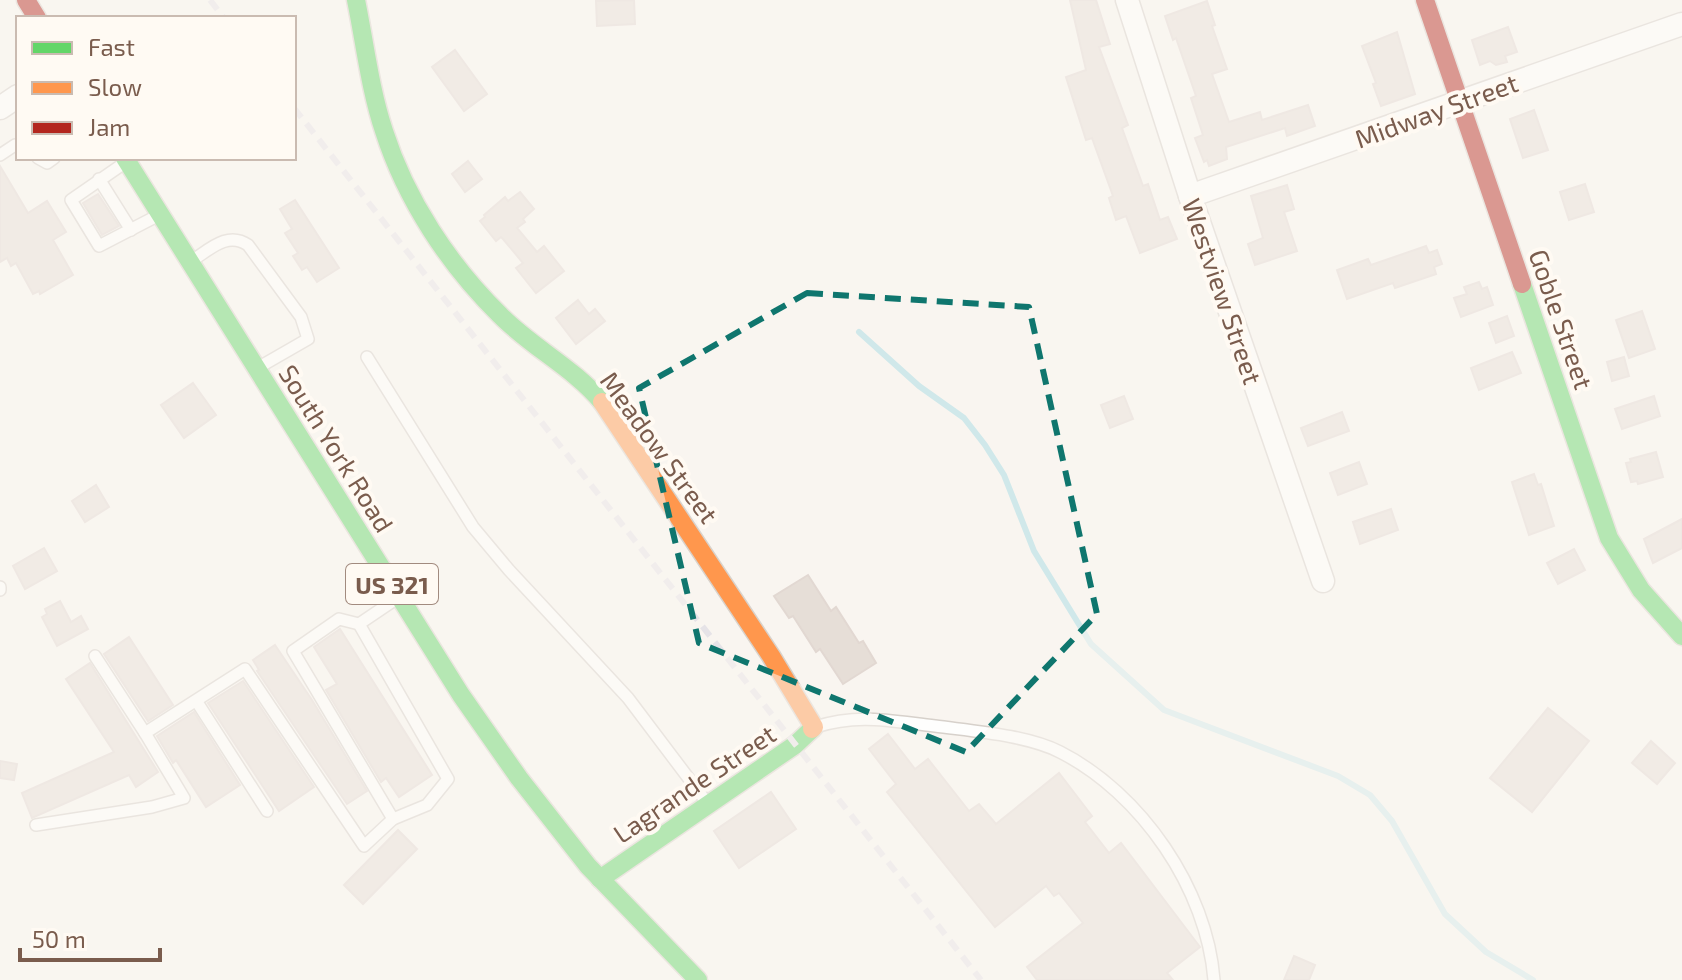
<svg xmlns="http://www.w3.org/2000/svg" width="1682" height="980" font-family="'Exo 2',sans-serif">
<rect width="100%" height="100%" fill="#f9f5f0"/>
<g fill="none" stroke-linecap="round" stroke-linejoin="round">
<polyline stroke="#d0e8ea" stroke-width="6" points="859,332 919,386 964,418 985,445 1004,475 1034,551 1091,644 1164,710 1338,776 1370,795 1392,821 1445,914 1486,952 1533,980"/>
</g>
<g fill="#e6ded7" stroke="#e2d8d2" stroke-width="2">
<polygon points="634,0 635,24 597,26 596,1"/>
<polygon points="1070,0 1096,0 1110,44 1099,47 1128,125 1122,128 1143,186 1148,184 1160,220 1168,217 1177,239 1140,253 1126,216 1116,220 1109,198 1113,196 1092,138 1086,140 1066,77 1086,70"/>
<polygon points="1207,1 1215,25 1212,26 1227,69 1212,74 1229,122 1260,112 1262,120 1308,105 1315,126 1287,136 1285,128 1226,147 1227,159 1209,166 1207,160 1204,162 1195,138 1203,135 1191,98 1196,96 1176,38 1173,40 1165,16"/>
<polygon points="1508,27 1517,52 1505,56 1507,62 1496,65 1490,61 1480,65 1472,40"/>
<polygon points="1397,32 1415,94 1381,106 1373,84 1376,83 1362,46"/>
<polygon points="455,50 487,94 464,111 432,67"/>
<polygon points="1534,110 1548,150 1523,158 1510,119"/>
<polygon points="468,161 482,179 465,192 452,174"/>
<polygon points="0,166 28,213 47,201 66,232 53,240 73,275 40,294 39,291 33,294 16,263 11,266 7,258 0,262"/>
<polygon points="1585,184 1594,212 1569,220 1560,192"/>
<polygon points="1287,185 1294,209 1284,212 1297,251 1255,265 1248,244 1263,238 1251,196"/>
<polygon points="520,192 534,209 523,219 525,222 517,228 537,252 544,246 564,271 536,293 516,268 523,263 503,239 501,237 496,241 480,221 485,217 484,215 505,197 508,201"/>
<polygon points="98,194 119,226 102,235 83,203"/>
<polygon points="295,200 339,268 317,282 307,267 302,270 293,256 298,253 285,233 292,229 280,209"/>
<polygon points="1426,246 1429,253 1437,250 1442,264 1434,267 1436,274 1395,288 1393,283 1347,299 1337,270 1368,259 1371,265"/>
<polygon points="1479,282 1482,289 1487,287 1493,305 1461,317 1454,298 1467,294 1464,287"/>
<polygon points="578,300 589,314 595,309 605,321 576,344 556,318"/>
<polygon points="1642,311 1655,349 1629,358 1616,320"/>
<polygon points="1507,316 1514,336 1496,343 1489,323"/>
<polygon points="1512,352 1521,373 1479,390 1471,368"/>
<polygon points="1624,357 1629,376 1612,381 1607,362"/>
<polygon points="193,383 216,415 184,438 161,405"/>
<polygon points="1124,396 1133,419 1110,428 1101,405"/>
<polygon points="1654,396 1660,416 1622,429 1615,409"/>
<polygon points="1342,412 1349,431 1308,446 1301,428"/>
<polygon points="1656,452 1663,477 1638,484 1637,481 1631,482 1626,463 1631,462 1630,459"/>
<polygon points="1359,462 1367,484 1338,495 1330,473"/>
<polygon points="1534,474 1538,485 1541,484 1554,526 1529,535 1512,482"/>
<polygon points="96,485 109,507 85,522 72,501"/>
<polygon points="1391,509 1398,530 1360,544 1353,522"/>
<polygon points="1682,519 1682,548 1653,563 1644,539"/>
<polygon points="44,548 57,571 25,589 13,566"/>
<polygon points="1574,549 1585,570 1558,584 1547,563"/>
<polygon points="808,575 831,611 836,607 859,643 863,641 876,663 843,684 820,649 816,652 793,616 789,618 774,596"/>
<polygon points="60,601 71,622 81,616 88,629 57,646 42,617 47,614 45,609"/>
<polygon points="340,629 432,775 399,797 386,778 381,782 326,690 337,684 314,647"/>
<polygon points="129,637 173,705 148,721 104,654"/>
<polygon points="275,645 312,700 367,791 347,804 257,671 259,670 253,660"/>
<polygon points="90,663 158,772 136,787 129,775 32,818 22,793 114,752 66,679"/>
<polygon points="243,681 314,787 279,811 208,703"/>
<polygon points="1548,708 1589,741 1532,812 1490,778"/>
<polygon points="194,712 240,785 206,807 176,760 173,763 157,736"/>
<polygon points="888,734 915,769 928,759 969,811 979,804 996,824 1059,773 1092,816 1085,822 1109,853 1121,843 1200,947 1167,973 1173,980 1037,980 1027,967 1083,923 1059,893 1054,896 1046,886 995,927 887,792 896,784 869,749"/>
<polygon points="1651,741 1675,763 1657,784 1632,763"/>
<polygon points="0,761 17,764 14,780 0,778"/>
<polygon points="771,792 796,829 739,868 714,831"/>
<polygon points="398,830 417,849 363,904 344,885"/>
<polygon points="1294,956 1315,965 1309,980 1284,980"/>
</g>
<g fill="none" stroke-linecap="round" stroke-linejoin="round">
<defs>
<g id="lane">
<polyline points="0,155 15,145 18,147"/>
<polyline points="38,158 47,163 54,158"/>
<polyline points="123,164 71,200 99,246 157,216"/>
<polyline points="99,179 131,230"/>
<path d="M193 260C210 249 228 231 248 245L301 317 308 339 261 366"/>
<polyline points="367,357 473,527 509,570 628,698 708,804"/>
<polyline points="0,587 0,590"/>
<polyline points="359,624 339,619 293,651 393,819"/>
<polyline points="95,656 145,733"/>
<polyline points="197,702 267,811"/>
<path d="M815 727C858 713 891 721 935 726 971 731 1027 735 1060 752 1141 793 1207 889 1214 980"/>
<polyline points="36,825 152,807 184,798 145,733 245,669 364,846 393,819 427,805 448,779 359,624 396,599"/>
</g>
<g id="street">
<polyline points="1127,0 1190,196 1323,581"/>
<polyline points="0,108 18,96"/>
<polyline points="1190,196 1682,24"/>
</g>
<g id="fast">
<path d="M356 0C365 44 370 89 384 131 406 200 449 265 500 315 531 347 574 368 602 402"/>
<polyline points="125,158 461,695 519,778 588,866 698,980"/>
<polyline points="1522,284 1609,538 1641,590 1682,636"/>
<polyline points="600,879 795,745 812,729"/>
</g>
<polyline id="slow" points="602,402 771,656 814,727 812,729"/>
<g id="jam">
<polyline points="26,0 37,18"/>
<polyline points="1425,0 1522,284"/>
</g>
</defs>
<use href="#lane" stroke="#d7d1cb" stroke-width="14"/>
<use href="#street" stroke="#d7d1cb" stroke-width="25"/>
<use href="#fast" stroke="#d9d2cb" stroke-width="21"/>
<use href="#slow" stroke="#d9d2cb" stroke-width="21"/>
<use href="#jam" stroke="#d9d2cb" stroke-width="21"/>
<use href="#lane" stroke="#fefefd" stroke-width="11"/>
<use href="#street" stroke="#fefefd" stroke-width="22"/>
<use href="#fast" stroke="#63d668" stroke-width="18"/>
<use href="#slow" stroke="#ff974d" stroke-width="18"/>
<use href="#jam" stroke="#b3261e" stroke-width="18"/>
<g stroke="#e6e3e7" stroke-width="6" stroke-dasharray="12 8" stroke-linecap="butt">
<polyline points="210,0 224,18"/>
<polyline points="294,108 981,980"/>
</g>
</g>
<path d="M0 0H1682V980H0ZM807 293 1029 307 1097 614 966 752 699 643 639 388Z" fill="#f9f5f0" fill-opacity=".55" fill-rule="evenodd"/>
<path fill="none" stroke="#0f766e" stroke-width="6" stroke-dasharray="16 10" stroke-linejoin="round" d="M807 293 1029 307 1097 614 966 752 699 643 639 388Z"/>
<g text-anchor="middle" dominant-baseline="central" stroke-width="8" stroke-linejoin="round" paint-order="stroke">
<rect fill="#fffaf3" stroke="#a28b7f" stroke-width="2" x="346" y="564" width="92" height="40" rx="6"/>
<g font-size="24" font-weight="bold" fill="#7a5c4d">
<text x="392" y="584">US 321</text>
</g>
<g font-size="26" fill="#7a5c4d" stroke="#fffaf3">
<text transform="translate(1436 110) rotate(-20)">Midway Street</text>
<text transform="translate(1223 291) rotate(71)">Westview Street</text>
<text transform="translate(1562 319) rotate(71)">Goble Street</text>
<text transform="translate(660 447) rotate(54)">Meadow Street</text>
<text transform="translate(337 448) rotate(58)">South York Road</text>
<text transform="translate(694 783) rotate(-34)">Lagrande Street</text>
</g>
</g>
<rect x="16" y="16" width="280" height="144" fill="#fffaf3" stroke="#cabbb1" stroke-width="2"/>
<rect x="32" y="42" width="40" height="12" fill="#63d668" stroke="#cabbb1" stroke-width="2"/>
<text x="88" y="56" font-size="24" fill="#7a5c4d">Fast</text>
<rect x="32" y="82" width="40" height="12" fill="#ff974d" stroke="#cabbb1" stroke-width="2"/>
<text x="88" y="96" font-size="24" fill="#7a5c4d">Slow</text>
<rect x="32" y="122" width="40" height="12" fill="#b3261e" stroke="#cabbb1" stroke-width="2"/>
<text x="88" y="136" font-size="24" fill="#7a5c4d">Jam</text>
<path d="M20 948v12h140v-12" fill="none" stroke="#7a5c4d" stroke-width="4"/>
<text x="32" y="948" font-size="24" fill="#7a5c4d" stroke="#fffaf3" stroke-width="6" paint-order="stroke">50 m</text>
</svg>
